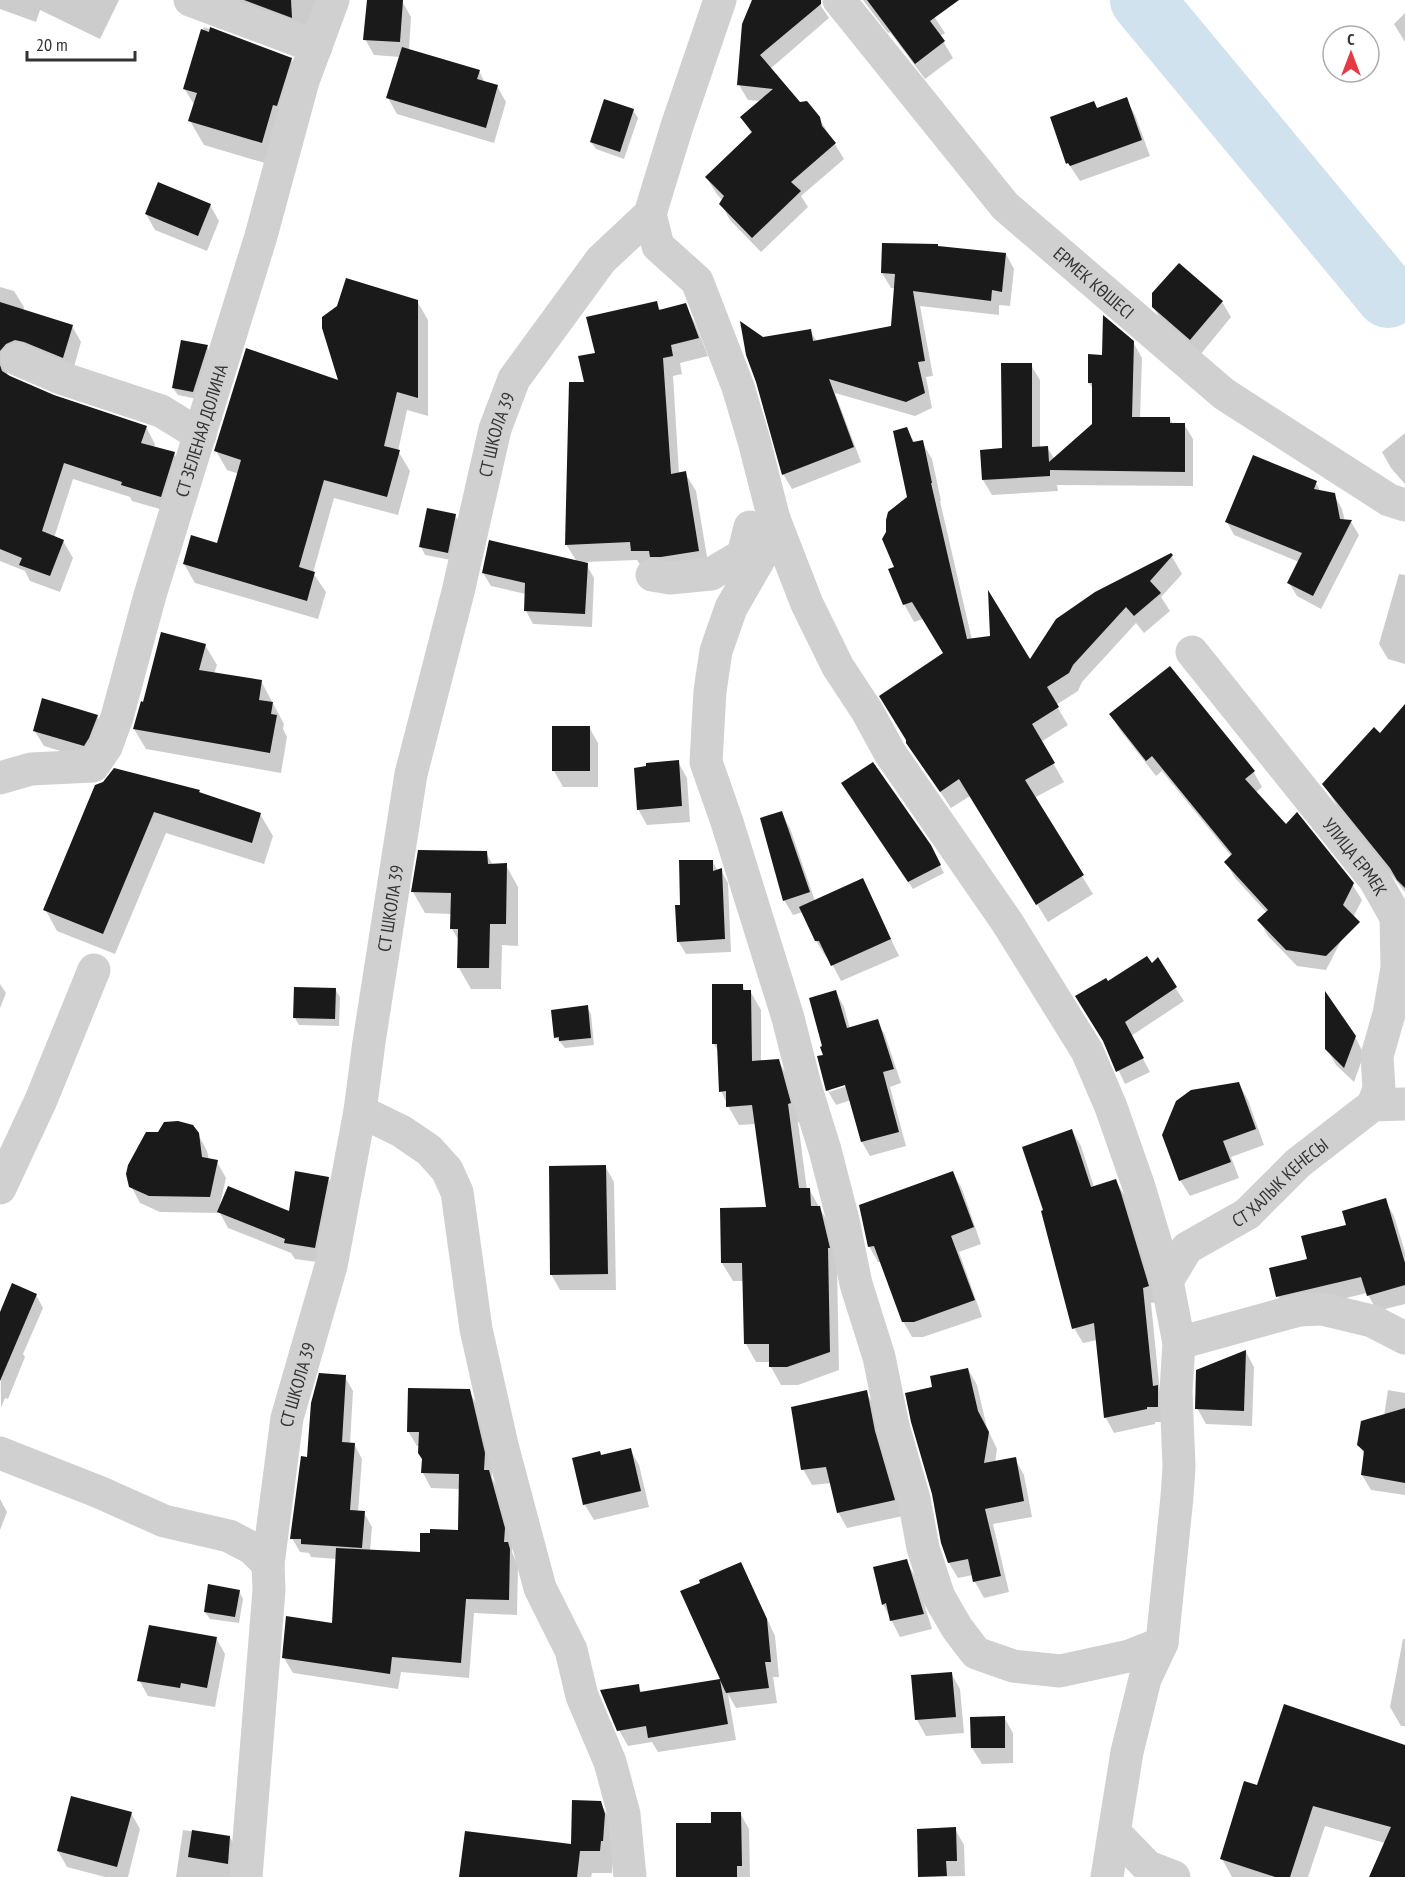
<svg xmlns="http://www.w3.org/2000/svg" width="1405" height="1877" font-family="'PT Sans Narrow',sans-serif">
<rect width="100%" height="100%" fill="#fff"/>
<g fill="#0003" fill-rule="evenodd">
<polygon points="0,0 119,0 100,39 40,10 36,22 0,9"/>
<polygon points="211,0 336,0 315,39"/>
<polygon points="368,0 402,1 411,17 409,50 479,71 485,83 497,86 506,102 494,143 397,114 388,98 400,57 374,55 365,39"/>
<polygon points="754,0 817,0 829,18 770,69 799,103 819,118 844,159 801,196 808,207 761,252 730,220 721,204 723,201 716,193 707,178 752,134 742,118 761,101 748,100 739,85"/>
<polygon points="863,0 923,0 945,33 940,36 953,58 925,79 890,32 888,33"/>
<polygon points="1405,13 1405,42 1394,24"/>
<polygon points="204,27 291,59 304,83 275,166 204,145 190,121 195,106 184,88"/>
<polygon points="1126,99 1135,115 1150,156 1080,181 1068,163 1097,109"/>
<polygon points="633,110 638,118 624,159 596,149 591,142"/>
<polygon points="210,205 219,221 207,251 155,230 146,214"/>
<polygon points="938,247 1006,254 1014,269 1010,306 999,305 999,315 920,306 933,376 926,377 932,408 915,416 835,393 861,462 792,489 783,474 763,339 810,330 817,342 892,327 896,288 891,288 882,273"/>
<polygon points="0,287 14,291 24,307 23,311 72,326 81,342 72,374 8,369 7,376 53,397 146,427 155,444 154,448 174,453 183,470 170,512 132,501 130,497 73,479 54,538 63,541 73,558 60,592 30,581 25,571 0,561"/>
<polygon points="417,301 428,320 428,416 407,410 398,451 410,471 398,515 334,498 313,573 326,592 318,619 195,583 184,564 218,545 239,474 227,470 216,451 340,382"/>
<polygon points="656,302 661,311 685,305 695,323 708,356 680,363 682,374 673,376 679,474 685,473 696,491 709,569 643,569 637,560 585,562 594,578 592,627 533,624 526,611 526,594 491,586 483,573 577,562 566,544 585,384 596,354"/>
<polygon points="1222,302 1231,317 1200,355 1163,323 1153,307"/>
<polygon points="1133,342 1142,358 1140,419 1170,419 1173,424 1184,424 1193,439 1193,486 1057,485 1058,491 992,495 983,480 1003,450 1031,365 1040,380 1040,448 1047,447 1055,460 1094,425 1094,391 1089,383 1104,356"/>
<polygon points="207,347 211,354 197,399 178,395 173,388"/>
<polygon points="906,429 915,443 922,442 932,459 941,501 940,501 972,640 1030,662 1171,555 1182,574 1161,597 1170,611 1144,633 1136,623 1082,682 1078,691 1056,705 1068,725 1041,742 1064,782 1034,798 1093,894 1048,922 970,796 951,808 907,742 945,654 923,619 914,622 904,604 896,568 909,497"/>
<polygon points="1405,433 1405,484 1391,468 1382,452"/>
<polygon points="1316,483 1321,492 1334,495 1342,509 1345,521 1351,522 1359,535 1321,609 1297,596 1289,583 1299,562 1234,535 1227,522"/>
<polygon points="455,515 459,523 451,560 425,555 421,547"/>
<polygon points="1399,574 1405,575 1405,664 1388,659 1379,644"/>
<polygon points="205,645 217,665 214,674 261,681 284,724 283,729 287,737 281,773 146,749 134,729"/>
<polygon points="1111,714 1253,771 1262,787 1255,793 1286,827 1352,884 1362,900 1326,970 1297,966 1268,936 1259,920 1267,913 1235,878 1226,862 1232,857 1162,771 1156,776 1120,730"/>
<polygon points="97,716 106,732 93,761 44,746 34,730"/>
<polygon points="589,727 598,743 598,787 563,787 554,771"/>
<polygon points="1405,732 1405,892 1338,808 1324,784 1380,735"/>
<polygon points="678,762 687,778 690,822 647,825 638,809"/>
<polygon points="96,786 199,791 200,793 260,814 273,836 264,864 166,833 115,954 57,931 45,909"/>
<polygon points="848,791 934,854 944,873 913,889"/>
<polygon points="781,813 790,828 815,901 862,880 899,956 841,981 828,956 826,957 816,941 803,912 793,915 784,900"/>
<polygon points="486,853 493,865 506,865 518,887 518,946 502,945 501,989 471,989 459,968 459,941 452,929 452,914 425,913 413,892"/>
<polygon points="712,861 718,871 721,870 728,883 731,952 686,954 678,941 682,906"/>
<polygon points="1157,960 1184,1001 1131,1036 1150,1072 1125,1084 1106,1044 1107,983 1152,965"/>
<polygon points="0,984 6,993 0,1008"/>
<polygon points="742,985 745,991 750,991 761,1010 761,1061 778,1060 789,1079 800,1122 798,1122 807,1190 809,1189 830,1226 837,1266 839,1370 798,1385 781,1385 771,1367 770,1362 756,1362 746,1344 744,1281 733,1281 722,1263 768,1209 756,1124 739,1125 728,1106 721,1091 719,1053 714,1044"/>
<polygon points="335,989 340,997 339,1026 299,1025 295,1018"/>
<path d="M836 992 844 1007 850 1029 877 1021 885 1035 901 1083 890 1087 906 1146 870 1156 862 1142 851 1100 836 1105 828 1091 819 1057 825 1056ZM852 1081 853 1084 829 1092V1089Z"/>
<polygon points="587,1007 591,1014 594,1045 565,1048 556,1037"/>
<polygon points="1355,1037 1364,1054 1354,1082 1336,1065 1327,1049"/>
<polygon points="1239,1084 1248,1100 1264,1145 1231,1157 1239,1178 1190,1196 1180,1180"/>
<polygon points="1072,1131 1081,1146 1094,1187 1116,1181 1125,1196 1157,1302 1151,1303 1160,1393 1166,1422 1155,1422 1155,1424 1114,1433 1106,1418 1097,1340 1083,1343 1074,1328"/>
<polygon points="198,1134 207,1151 209,1160 217,1162 226,1178 220,1204 290,1213 328,1178 337,1194 324,1263 295,1259 291,1253 228,1228 220,1213 160,1212 140,1203 131,1186"/>
<polygon points="605,1166 614,1182 616,1290 560,1290 551,1274"/>
<polygon points="953,1173 962,1189 981,1244 959,1252 982,1317 923,1337 912,1337 903,1321 881,1262 878,1262 869,1246"/>
<polygon points="1385,1200 1394,1216 1405,1252 1405,1304 1377,1311 1367,1293 1287,1312 1278,1296 1309,1260 1348,1226"/>
<polygon points="36,1295 43,1308 23,1354 25,1357 8,1399 5,1398 1,1408 0,1316"/>
<polygon points="1246,1352 1254,1367 1252,1426 1206,1424 1197,1408"/>
<polygon points="968,1369 977,1385 987,1428 997,1449 995,1463 1015,1459 1024,1475 1032,1517 993,1524 1009,1592 984,1598 975,1582 973,1575 958,1578 949,1563 943,1543 934,1388"/>
<polygon points="345,1377 353,1391 350,1444 354,1444 362,1459 358,1512 364,1513 372,1527 370,1551 421,1553 459,1531 460,1489 431,1488 423,1473 423,1459 419,1446 417,1446 408,1431 469,1391 478,1406 492,1469 492,1478 497,1487 513,1545 512,1552 518,1566 517,1615 474,1613 469,1678 401,1672 398,1689 293,1673 284,1658 334,1625 337,1559 311,1557 309,1553 300,1552 292,1538 309,1458"/>
<polygon points="1388,1390 1405,1393 1405,1495 1371,1490 1362,1475 1365,1456 1358,1444 1384,1416"/>
<polygon points="866,1392 875,1407 903,1516 847,1528 838,1512 832,1483 812,1485 803,1469"/>
<polygon points="630,1449 639,1465 649,1507 594,1520 585,1505 574,1459 601,1456"/>
<polygon points="0,1499 7,1512 0,1530"/>
<polygon points="906,1561 915,1576 932,1629 900,1637 883,1604"/>
<polygon points="741,1563 775,1636 779,1677 773,1677 777,1703 736,1708 728,1694 736,1740 658,1752 652,1742 628,1746 619,1730 638,1686 642,1693 722,1680"/>
<polygon points="239,1591 243,1599 239,1623 210,1619 205,1612"/>
<polygon points="216,1638 225,1654 215,1707 148,1696 139,1680"/>
<polygon points="1403,1639 1405,1639 1405,1726 1401,1726 1390,1707"/>
<polygon points="951,1673 960,1689 964,1733 926,1736 917,1720"/>
<polygon points="1004,1717 1013,1733 1013,1763 982,1764 972,1748"/>
<polygon points="1405,1754 1405,1877 1371,1877 1385,1843 1325,1826 1308,1877 1232,1877 1222,1859 1258,1787"/>
<polygon points="600,1802 613,1825 612,1873 592,1873 591,1877 461,1877 572,1845"/>
<polygon points="131,1813 140,1829 128,1877 105,1877 67,1867 58,1851"/>
<polygon points="740,1813 749,1829 750,1877 678,1877"/>
<polygon points="955,1829 964,1845 965,1876 920,1877 918,1830"/>
<polygon points="183,1830 230,1837 238,1851 235,1877 176,1877"/>
</g>
<g fill="none" stroke-linecap="round" stroke-linejoin="round">
<polyline stroke="#cfe2ee" stroke-width="64" points="1142,0 1388,296"/>
</g>
<g fill="#1a1a1a">
<polygon points="244,0 291,0 292,18"/>
<polygon points="367,0 403,0 400,42 363,40"/>
<polygon points="752,0 821,0 821,4 760,55 800,102 807,101 820,117 822,126 836,143 791,182 801,191 752,238 719,204 724,196 705,177 752,132 740,117 773,89 737,85 742,24"/>
<polygon points="867,0 959,0 930,21 945,41 915,64"/>
<polygon points="210,27 292,58 277,106 273,105 262,143 188,121 197,93 183,89 201,29 209,32"/>
<polygon points="402,47 480,70 477,79 498,85 486,128 386,98"/>
<polygon points="1127,97 1142,140 1070,166 1068,163 1066,164 1050,117 1094,101 1097,108"/>
<polygon points="604,99 634,109 620,152 590,142"/>
<polygon points="158,182 211,204 198,236 145,214"/>
<polygon points="882,243 938,244 938,246 1006,253 1002,292 992,290 991,301 913,291 925,361 918,362 925,393 906,402 829,379 854,447 782,475 756,382 746,355 740,321 763,337 811,329 813,341 891,326 895,274 881,273"/>
<polygon points="1179,263 1223,301 1190,340 1152,307 1152,293"/>
<polygon points="346,278 418,300 418,398 397,392 384,446 400,450 387,497 324,480 299,567 315,572 307,601 183,564 191,535 217,543 241,460 214,451 246,348 338,380 322,328 322,317 337,306"/>
<polygon points="657,301 659,310 686,303 699,338 671,345 673,356 663,358 671,474 686,471 699,551 661,557 650,557 649,551 631,551 630,542 565,545 569,382 584,382 578,356 595,353 586,317"/>
<polygon points="0,302 73,325 63,358 24,342 15,340 6,344 0,351"/>
<polygon points="1103,315 1134,341 1132,417 1170,417 1170,423 1185,423 1185,472 1050,470 1050,476 982,480 980,450 1002,448 1001,363 1032,363 1032,447 1048,446 1049,462 1092,424 1092,383 1088,383 1088,354 1102,355"/>
<polygon points="181,340 208,345 193,392 172,388"/>
<polygon points="0,365 2,371 10,376 54,395 147,426 141,443 175,452 161,497 121,485 122,482 64,463 42,531 64,540 50,576 19,565 22,558 0,549"/>
<polygon points="907,427 913,442 923,440 932,483 931,483 967,639 990,636 988,590 1030,659 1056,619 1095,592 1171,553 1173,555 1150,581 1161,593 1134,616 1126,607 1073,665 1069,673 1047,687 1059,707 1032,724 1055,763 1025,780 1084,875 1036,905 959,779 940,792 906,743 906,740 879,696 943,653 912,602 903,605 888,569 894,567 882,539 886,532 886,520 888,512 907,497 893,431"/>
<polygon points="1253,455 1317,481 1314,489 1335,493 1340,519 1352,520 1313,596 1287,583 1302,553 1225,522"/>
<polygon points="427,508 456,514 448,553 419,547"/>
<polygon points="489,540 588,563 585,614 524,611 525,583 482,573"/>
<polygon points="161,632 206,644 199,670 262,680 259,700 273,702 271,714 277,715 270,753 133,729 141,701 143,702"/>
<polygon points="1170,666 1255,771 1245,779 1286,824 1297,812 1354,883 1343,905 1360,922 1326,956 1286,950 1257,920 1268,910 1224,862 1232,854 1152,756 1146,761 1109,714"/>
<polygon points="42,698 98,715 89,738 84,746 33,731"/>
<polygon points="1405,704 1405,888 1397,880 1390,868 1322,784 1374,727 1380,733"/>
<rect x="552" y="726" width="38" height="45"/>
<polygon points="679,760 682,806 637,810 634,768 646,766 646,763"/>
<polygon points="873,762 931,845 941,865 908,882 841,783"/>
<polygon points="114,768 200,790 199,792 261,813 252,843 154,812 103,934 43,910 95,785 103,782"/>
<polygon points="782,811 810,892 783,901 760,818"/>
<polygon points="418,850 487,851 488,864 507,863 506,924 490,924 489,968 457,968 458,929 450,929 451,893 411,892"/>
<polygon points="679,860 713,860 713,871 722,868 725,939 677,942 675,905 680,905"/>
<polygon points="863,878 891,939 831,966 819,941 815,941 799,907"/>
<polygon points="1147,956 1152,963 1158,957 1177,987 1125,1022 1144,1058 1116,1072 1103,1041 1075,996 1106,978 1108,981"/>
<polygon points="712,984 743,984 743,990 751,990 752,1061 779,1059 791,1103 788,1104 799,1188 810,1188 811,1206 820,1206 830,1248 828,1248 830,1352 787,1367 769,1367 769,1344 744,1344 742,1263 721,1263 720,1208 766,1207 752,1105 726,1107 726,1091 719,1092 717,1044 712,1044"/>
<polygon points="294,987 336,988 335,1019 293,1018"/>
<polygon points="836,990 847,1028 878,1019 894,1069 883,1072 899,1132 861,1142 845,1085 826,1091 817,1056 823,1055 820,1047 822,1046 809,998"/>
<polygon points="1325,991 1356,1036 1344,1068 1325,1049"/>
<polygon points="588,1005 591,1038 559,1041 559,1037 554,1038 551,1010"/>
<polygon points="1239,1082 1256,1129 1223,1141 1231,1162 1179,1181 1162,1135 1176,1101 1191,1090"/>
<polygon points="178,1121 193,1125 199,1133 202,1157 218,1160 210,1197 149,1196 129,1187 126,1174 128,1165 146,1132 158,1132 164,1122"/>
<polygon points="1072,1129 1091,1187 1116,1179 1121,1193 1149,1286 1143,1288 1153,1386 1158,1385 1158,1407 1147,1407 1147,1409 1104,1418 1094,1323 1072,1329 1041,1211 1043,1210 1022,1147"/>
<polygon points="606,1165 608,1274 550,1275 549,1166"/>
<polygon points="295,1171 329,1177 315,1248 284,1243 285,1239 217,1212 228,1186 289,1211"/>
<polygon points="953,1171 974,1227 951,1236 975,1300 914,1322 902,1322 874,1246 868,1247 859,1205"/>
<polygon points="1386,1198 1405,1263 1405,1285 1367,1296 1361,1277 1276,1297 1269,1268 1307,1259 1301,1236 1346,1225 1342,1211"/>
<polygon points="12,1283 37,1294 0,1381 0,1312"/>
<polygon points="1246,1350 1244,1411 1195,1409 1196,1370"/>
<polygon points="968,1368 978,1411 989,1432 984,1463 1016,1457 1024,1501 985,1509 1001,1576 973,1582 968,1559 948,1563 941,1543 932,1494 911,1422 905,1393 932,1387 930,1376"/>
<polygon points="319,1373 346,1375 342,1442 355,1443 350,1510 365,1511 362,1548 301,1544 301,1539 290,1539 301,1456 307,1457 311,1403"/>
<polygon points="408,1388 470,1389 485,1453 484,1470 489,1470 505,1528 504,1542 508,1542 510,1549 509,1600 466,1599 461,1663 392,1657 390,1674 282,1658 286,1616 332,1623 336,1548 420,1552 420,1533 430,1533 430,1529 458,1530 459,1474 421,1473 422,1459 418,1453 419,1432 407,1432"/>
<polygon points="867,1390 875,1431 895,1500 837,1513 826,1467 801,1470 791,1407"/>
<polygon points="1405,1408 1405,1483 1361,1475 1364,1451 1357,1445 1361,1421"/>
<polygon points="631,1448 641,1491 583,1505 572,1458 600,1451 601,1455"/>
<polygon points="907,1559 924,1614 890,1621 886,1603 882,1605 873,1567"/>
<polygon points="741,1562 767,1619 771,1662 765,1662 769,1688 726,1693 720,1680 728,1724 648,1738 646,1726 617,1731 600,1690 639,1684 640,1692 720,1679 680,1591 700,1583 699,1580"/>
<polygon points="208,1584 240,1590 235,1617 204,1612"/>
<polygon points="149,1625 217,1637 207,1688 181,1683 180,1688 137,1681"/>
<polygon points="952,1672 956,1717 915,1720 911,1675"/>
<polygon points="1284,1704 1405,1745 1405,1877 1369,1877 1391,1827 1313,1806 1290,1877 1275,1877 1220,1859 1244,1781 1257,1785"/>
<polygon points="1005,1716 1005,1748 971,1748 970,1717"/>
<polygon points="71,1796 132,1812 117,1867 57,1851"/>
<polygon points="572,1800 601,1801 605,1814 603,1841 601,1841 600,1851 580,1851 577,1877 459,1877 465,1831 571,1844"/>
<polygon points="711,1812 741,1812 742,1866 737,1866 737,1877 676,1877 676,1823 711,1823"/>
<polygon points="956,1827 957,1861 946,1861 947,1876 918,1877 917,1829"/>
<polygon points="192,1830 230,1836 228,1864 188,1857"/>
</g>
<g fill="none" stroke-linecap="round" stroke-linejoin="round">
<g stroke="#d0d0d0" stroke-width="33">
<polyline points="190,0 316,47"/>
<path id="s1" d="M839 0 1005 206 1224 394 1389 500 1405 505"/>
<polyline points="650,214 658,246 697,281 738,387 754,441 774,519 807,604 838,667 867,711 890,753 1007,922 1087,1051 1111,1107 1139,1187 1167,1281 1179,1343 1176,1391 1179,1467 1177,1497 1162,1643 1145,1679 1127,1752 1107,1877"/>
<polyline points="17,359 61,378 161,411 200,435"/>
<polyline points="774,519 762,554 731,608 716,651 710,691 706,762 727,822 788,1018 806,1089 825,1150 843,1220 856,1284 879,1357 893,1426 914,1499 923,1548 939,1597 957,1628 976,1653 1013,1666 1060,1671 1129,1656 1162,1643"/>
<polyline points="652,575 670,578 711,574 743,555 750,527"/>
<path id="s2" d="M1192 652 1375 880 1396 917 1397 968 1389 1014 1377 1056 1379 1089 1373 1105"/>
<path id="s3" d="M0 778 31 769 93 766 106 747 117 717 150 595 261 236 303 81 333 0"/>
<polyline points="360,1111 401,1131 429,1150 447,1170 457,1192 476,1329 502,1445 540,1588 571,1650 582,1696 610,1762 624,1814 630,1877"/>
<polyline points="0,1188 41,1100 94,970"/>
<path id="s4" d="M1167 1281 1187 1248 1247 1214 1298 1163 1373 1105 1405 1104"/>
<polyline points="1179,1343 1299,1310 1322,1309 1372,1321 1405,1338"/>
<polyline points="0,1453 99,1492 164,1521 229,1536 252,1548 268,1564"/>
<polyline points="1115,1833 1148,1867 1174,1877"/>
<path id="s5" d="M246 1877 269 1590 268 1564 287 1418 331 1266 360 1111 369 1042 411 774 458 592 495 429 514 379 601 260 650 214 677 126 720 0"/>
</g>
</g>
<g text-anchor="middle" dominant-baseline="central" stroke-width="6" stroke-linejoin="round" paint-order="stroke">
<g font-size="18" fill="#333" stroke="#fff">
<text stroke="none"><textPath href="#s1" startOffset="382">ЕРМЕК КӨШЕСІ</textPath></text>
<text stroke="none"><textPath href="#s3" startOffset="448">СТ ЗЕЛЕНАЯ ДОЛИНА</textPath></text>
<text stroke="none"><textPath href="#s5" startOffset="1468">СТ ШКОЛА 39</textPath></text>
<text stroke="none"><textPath href="#s2" startOffset="262">УЛИЦА ЕРМЕК</textPath></text>
<text stroke="none"><textPath href="#s5" startOffset="982">СТ ШКОЛА 39</textPath></text>
<text stroke="none"><textPath href="#s4" startOffset="153">СТ ХАЛЫК КЕНЕСЫ</textPath></text>
<text stroke="none"><textPath href="#s5" startOffset="496">СТ ШКОЛА 39</textPath></text>
</g>
</g>
<g transform="translate(1351 54)"><circle r="28" fill="#ffffff" stroke="#adadad" stroke-width="1.5"/>
<path d="M0-4.5L10 22L0 15L-10 22Z" fill="#e63946"/>
<text y="-9" font-size="16" font-weight="bold" text-anchor="middle" fill="#333333">С</text>
</g>
<path d="M27 51v9h108v-9" fill="none" stroke="#333333" stroke-width="3"/>
<text x="36" y="51" font-size="18" fill="#333333" stroke="#ffffff" stroke-width="4.5" paint-order="stroke">20 m</text>
</svg>
